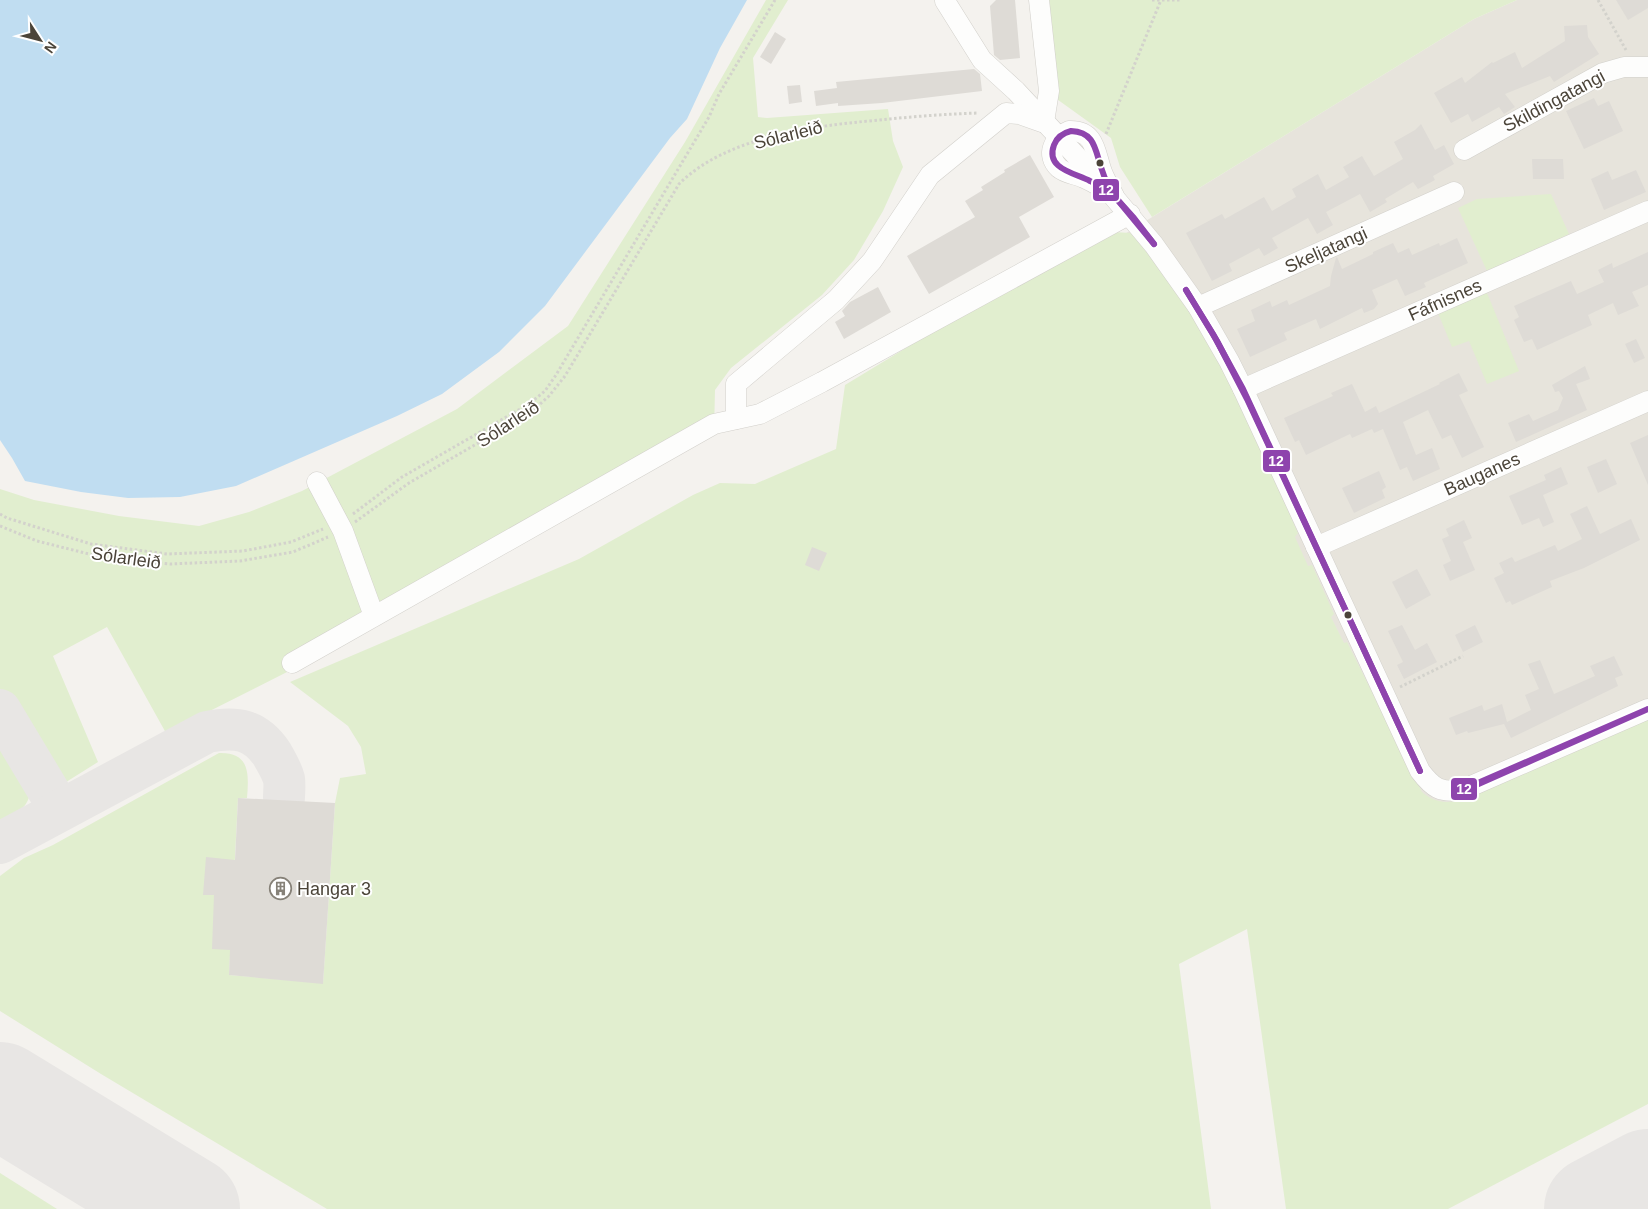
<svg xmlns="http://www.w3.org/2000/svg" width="1648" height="1209" font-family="Arial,sans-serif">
<rect width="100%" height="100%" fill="#f4f2ee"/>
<polygon fill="#e7e4dc" points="1517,0 1648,0 1648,724 1451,812 1418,798 1123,235 1474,19"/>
<g fill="#e1eecf">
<polygon points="766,0 788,0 753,58 758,117 767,118 888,109 893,141 903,167 883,211 854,260 822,295 731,368 715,390 714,432 293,669 166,733 107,627 53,656 98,762 55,789 46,785 0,708 0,489 34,500 119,516 199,526 249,512 302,491 457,409 568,326 685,142"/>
<polygon points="1047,0 1517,0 1474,19 1152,217 1120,167 1111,138 1054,97"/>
<polygon points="1551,194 1569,234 1487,271 1458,208 1477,199"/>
<path d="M1113 232 1131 233 1140 242 1203 330 1239 399 1298 533 1295 537 1308 566 1312 565 1334 614 1331 617 1344 643 1347 642 1422 792C1434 802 1444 804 1460 800L1648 718V1104L1448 1209H1286L1247 929 1179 964 1211 1209H327L101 1074 0 1011V876L24 858 53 845 219 753C250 752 249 774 247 798H238L229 975 323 983 335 803 340 778 366 774 361 747 348 726 290 682 579 559 693 495 720 483 755 484 836 449 845 385 929 334Z"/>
<polygon points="1487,293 1519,371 1487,384 1469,341 1452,347 1438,313"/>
<path d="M0 742 30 790C30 808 14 815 0 822Z"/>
<polygon points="0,1173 57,1209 0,1209"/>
</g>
<polygon fill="#c0ddf1" points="0,0 747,0 720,48 687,119 670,138 545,306 499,352 442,394 397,416 236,486 180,497 128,498 81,492 25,481 12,458 0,440"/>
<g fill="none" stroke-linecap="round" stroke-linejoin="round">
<g stroke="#e8e6e4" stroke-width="42">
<polyline points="0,710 60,810"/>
<path d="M0 843 207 732C236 726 255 729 272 754 276 761 282 771 284 779 285 785 284 792 284 798"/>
</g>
<g stroke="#e8e6e4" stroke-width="106">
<polyline points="0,1095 187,1209"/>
<polyline points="1597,1209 1648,1182"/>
</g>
</g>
<g fill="#dedbd6">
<polygon points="996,0 1015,0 1020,58 1000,60 994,55 990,6"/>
<polygon points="1616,0 1648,0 1648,8 1628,20"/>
<polygon points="1587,25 1588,37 1599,54 1554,82 1550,76 1505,94 1515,107 1504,114 1499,107 1472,122 1468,114 1451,123 1434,93 1462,77 1465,83 1492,62 1493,63 1515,52 1522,68 1565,41 1564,26"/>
<polygon points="775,32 786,39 771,64 760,57"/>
<polygon points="974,69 980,74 982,91 882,103 838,106 838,103 816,106 814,91 837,88 836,82"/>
<polygon points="800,85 802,102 789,104 787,86"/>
<polygon points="1594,98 1598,106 1609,101 1623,131 1584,149 1566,111"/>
<polygon points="1421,124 1435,150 1444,145 1454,164 1433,176 1435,180 1418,189 1413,182 1385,199 1387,202 1370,212 1360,194 1326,212 1333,225 1317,234 1308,218 1272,238 1278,248 1264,256 1259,248 1229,264 1232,271 1212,281 1186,233 1222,214 1225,219 1264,197 1272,211 1296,197 1292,189 1318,174 1326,190 1349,177 1343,167 1362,156 1374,176 1403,159 1394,142 1415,130"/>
<polygon points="1030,155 1054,197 1019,217 1030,237 929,294 907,256 975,217 965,201 983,190 981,187 1005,172 1004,170"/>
<polygon points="1532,159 1563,159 1564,179 1533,179"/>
<polygon points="1636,170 1646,192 1604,210 1591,179 1608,171 1612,180"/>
<polygon points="1457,238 1468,263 1424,283 1426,287 1405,296 1397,279 1372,290 1378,304 1374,309 1364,313 1362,308 1320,329 1316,319 1284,333 1287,340 1250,357 1237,329 1255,321 1251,310 1270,301 1272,307 1287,300 1289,305 1330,286 1331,276 1336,258 1337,257 1342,269 1373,254 1373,252 1393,243 1398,253 1409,248 1412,255 1439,243 1440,246"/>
<polygon points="1648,252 1648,285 1632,292 1639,306 1618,315 1613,303 1588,315 1592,325 1537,350 1532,339 1524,342 1514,320 1519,317 1514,306 1571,281 1577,294 1604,282 1598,270 1612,263 1613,268"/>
<polygon points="878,287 891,312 844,339 835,322 845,316 842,311 850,302"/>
<polygon points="1636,339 1645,358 1634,363 1625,344"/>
<polygon points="1585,366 1590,379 1576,384 1587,410 1516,442 1508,423 1529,414 1533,421 1558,410 1563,398 1559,391 1555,392 1552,385"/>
<polygon points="1459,373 1468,391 1459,395 1484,447 1462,458 1451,435 1442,439 1428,410 1403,422 1416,455 1432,448 1440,469 1413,481 1407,467 1400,470 1383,429 1374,433 1372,429 1352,438 1350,434 1306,455 1299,440 1295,442 1284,418 1333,396 1331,393 1352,384 1365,412 1376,406 1379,413 1440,384 1439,383"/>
<polygon points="1648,435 1648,485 1630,443"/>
<polygon points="1606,459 1617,484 1598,493 1587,467"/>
<polygon points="1561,467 1568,484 1543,495 1554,522 1543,527 1539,518 1522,525 1509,496 1546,480 1544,475"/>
<polygon points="1379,471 1386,487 1382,490 1385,498 1354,513 1342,488"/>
<polygon points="1587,506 1600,534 1631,519 1640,540 1584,568 1550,581 1552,587 1512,605 1510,601 1506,603 1494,578 1504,573 1499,563 1512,557 1515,562 1555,545 1558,551 1582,539 1570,514"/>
<polygon points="1464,520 1472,538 1463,542 1475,570 1450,581 1443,565 1451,561 1442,539 1449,536 1446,529"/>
<polygon points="812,547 827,553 819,571 805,565"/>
<polygon points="1417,569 1431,595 1406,609 1392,582"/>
<polygon points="1402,625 1415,650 1427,643 1437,662 1404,679 1397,665 1403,662 1388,631"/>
<polygon points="1475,625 1483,642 1463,652 1455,635"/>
<polygon points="1614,656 1623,675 1615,678 1618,686 1511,738 1504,724 1468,733 1467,731 1456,735 1449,718 1482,705 1484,711 1502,704 1507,722 1531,710 1525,695 1539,689 1528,664 1540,660 1554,694 1595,676 1590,666"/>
<polygon points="238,798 335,803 323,984 229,975 230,950 212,949 214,895 203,895 206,857 235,860"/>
</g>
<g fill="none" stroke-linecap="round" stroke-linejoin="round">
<defs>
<g id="minor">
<polyline points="1039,0 1049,91 1044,122"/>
<path d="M945 1 982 60 1016 91 1108 190 1154 245 1198 307 1229 361 1243 389 1420 771C1433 788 1440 793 1462 790L1648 709"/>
<path d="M1069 131C1096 130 1095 153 1102 172 1105 180 1110 188 1114 196 1105 189 1095 183 1084 178 1076 174 1066 174 1059 168 1045 155 1054 137 1069 131Z"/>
<polyline points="1464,150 1603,73 1624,67 1648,67"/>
<polyline points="1198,307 1454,192"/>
<polyline points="1243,389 1648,211"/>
<polyline points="736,419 736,384 836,300 872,261 930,175 1006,113 1019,114 1042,122"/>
<polyline points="317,482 343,531 374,616"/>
<polyline points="1316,547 1648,401"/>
<polyline points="292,663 714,424 760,414 822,382 1130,214"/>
</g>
</defs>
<use href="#minor" stroke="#d2d0cb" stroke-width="21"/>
<g stroke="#d3d2cc" stroke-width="3" stroke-dasharray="2.5 2.5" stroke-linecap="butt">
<polyline points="1152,0 1181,0"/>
<polyline points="1598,0 1626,50"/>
<polyline points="1106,134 1161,0"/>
<polyline points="0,514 7,518 91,544 167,554 243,551 291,542 323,529"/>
<polyline points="353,514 402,477 529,404 545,391 556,375 709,117 719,94 775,0"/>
<path d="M355 522 409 483 530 413 549 396 565 376 679 184C729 134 822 125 890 119 919 116 949 114 978 113"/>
<polyline points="0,526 37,541 109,559 170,564 240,561 293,552 328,537"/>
<polyline points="1400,687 1463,656"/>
</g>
<use href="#minor" stroke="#fdfdfc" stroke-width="20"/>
<defs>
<g id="bus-1">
<path d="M1071 131C1096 132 1095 151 1102 170 1105 180 1110 189 1116 198 1108 191 1100 185 1090 181 1075 173 1045 169 1054 145 1057 137 1063 133 1071 131Z"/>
<polyline points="1116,198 1134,218 1154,244"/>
<polyline points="1116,198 1154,244"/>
<polyline points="1186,290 1213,334 1243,389 1358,637"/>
<polyline points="1186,290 1217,341 1247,399 1358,637"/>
<polyline points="1358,637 1420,771"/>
<polyline points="1358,637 1420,771"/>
<polygon points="1648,709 1474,786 1464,789"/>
</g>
</defs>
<use href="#bus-1" stroke="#fff" stroke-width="10"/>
<use href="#bus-1" stroke="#8e44ad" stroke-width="6"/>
</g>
<defs>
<symbol id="building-ring" viewBox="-11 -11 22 22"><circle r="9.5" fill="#fff" stroke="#868178" stroke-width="1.5"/><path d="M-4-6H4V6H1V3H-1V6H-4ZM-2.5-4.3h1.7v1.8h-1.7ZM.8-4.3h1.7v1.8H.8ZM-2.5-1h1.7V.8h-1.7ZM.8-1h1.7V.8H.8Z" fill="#868178"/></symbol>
</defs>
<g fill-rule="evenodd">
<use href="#building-ring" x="268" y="876" width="25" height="25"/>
</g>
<g fill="#4b4439" stroke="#fff" stroke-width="2">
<circle cx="1100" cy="163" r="4.5"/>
<circle cx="1348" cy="615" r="4.5"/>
</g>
<g text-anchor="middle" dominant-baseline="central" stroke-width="4" stroke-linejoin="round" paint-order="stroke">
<g font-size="18" fill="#4b4439" stroke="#fff">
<text transform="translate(1554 101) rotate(-28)">Skildingatangi</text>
<text transform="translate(788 135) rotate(-14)">Sólarleið</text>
<text transform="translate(1326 250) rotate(-24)">Skeljatangi</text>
<text transform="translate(1445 300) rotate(-24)">Fáfnisnes</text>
<text transform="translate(508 424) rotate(-33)">Sólarleið</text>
<text transform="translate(1482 474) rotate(-24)">Bauganes</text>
<text transform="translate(126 558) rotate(8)">Sólarleið</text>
</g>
<g font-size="18" fill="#4b4439" stroke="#fff" text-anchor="start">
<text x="297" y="889">Hangar 3</text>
</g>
</g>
<g stroke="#fff" stroke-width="2">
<rect x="1092" y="178" width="28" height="24" rx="5" fill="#8e44ad"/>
<rect x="1262" y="449" width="29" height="24" rx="5" fill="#8e44ad"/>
<rect x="1450" y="777" width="28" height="24" rx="5" fill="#8e44ad"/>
</g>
<g font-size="14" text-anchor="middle" font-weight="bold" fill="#fff">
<text x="1106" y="195">12</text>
<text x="1276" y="466">12</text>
<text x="1464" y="794">12</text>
</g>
<g transform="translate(40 40) rotate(126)" stroke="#ffffff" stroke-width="4" paint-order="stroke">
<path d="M0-4L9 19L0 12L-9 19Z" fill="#4b4439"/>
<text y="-8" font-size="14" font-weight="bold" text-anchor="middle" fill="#4b4439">N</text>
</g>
</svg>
